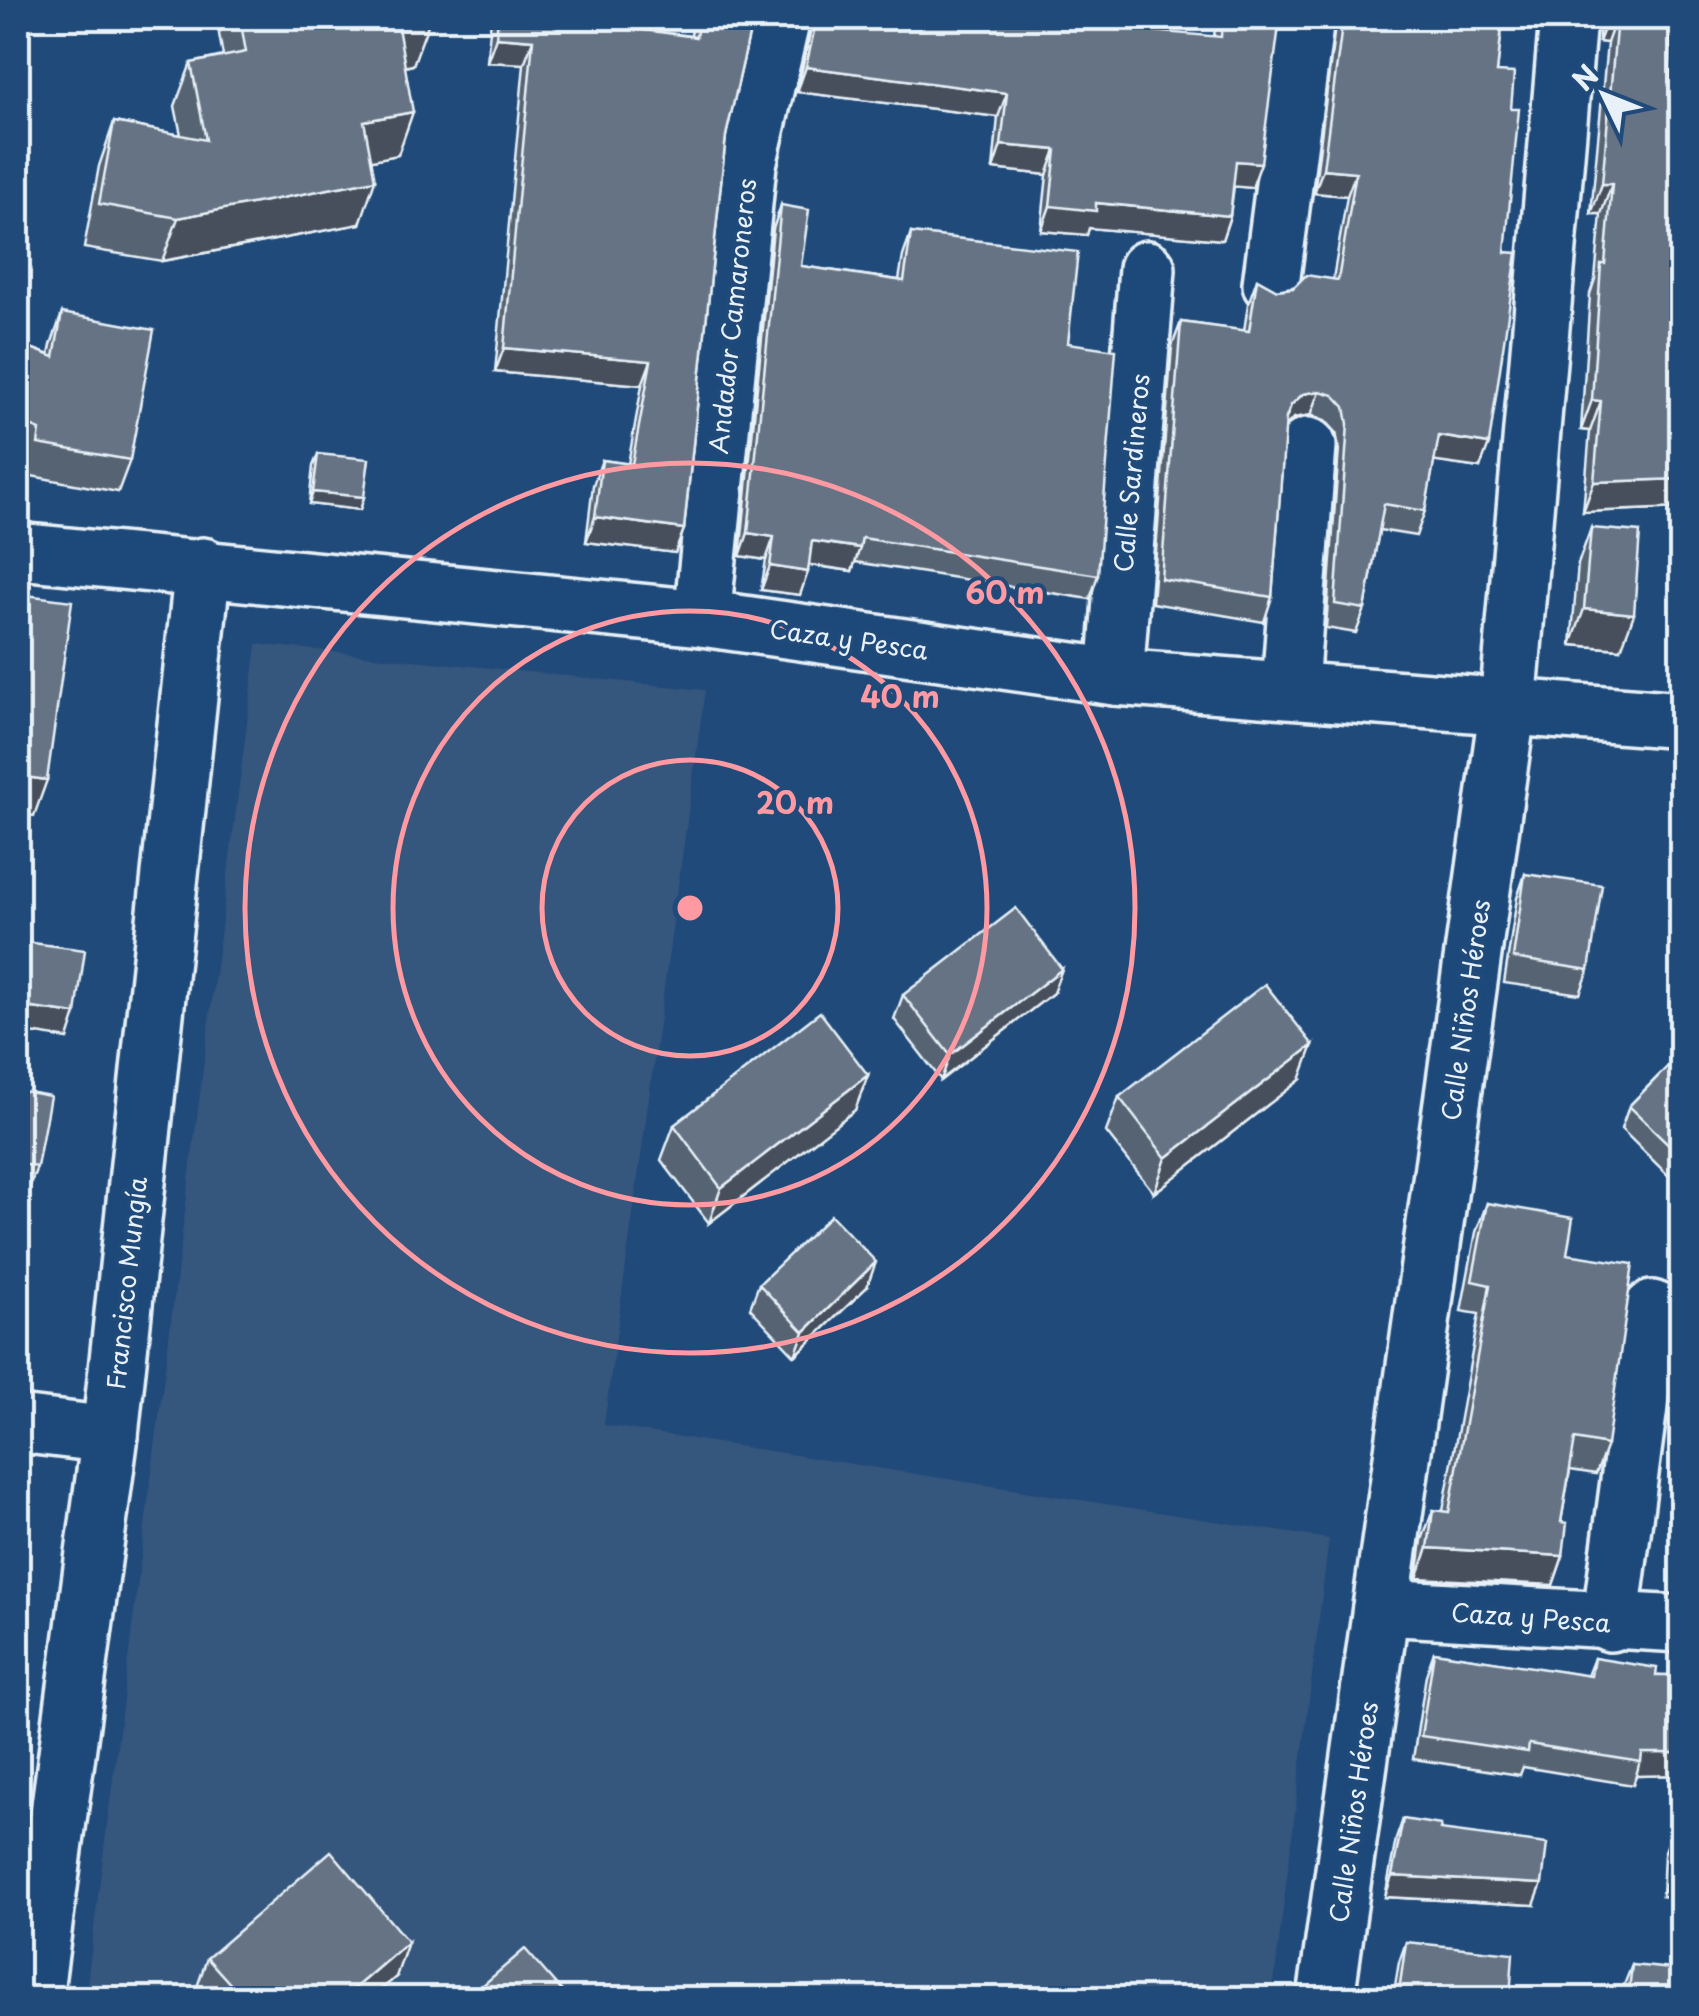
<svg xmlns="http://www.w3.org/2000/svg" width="1699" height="2016" font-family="'Playpen Sans',sans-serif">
<rect width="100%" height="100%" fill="#1f4a7a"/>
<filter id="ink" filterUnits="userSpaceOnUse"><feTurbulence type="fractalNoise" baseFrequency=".01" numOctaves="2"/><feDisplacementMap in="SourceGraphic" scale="20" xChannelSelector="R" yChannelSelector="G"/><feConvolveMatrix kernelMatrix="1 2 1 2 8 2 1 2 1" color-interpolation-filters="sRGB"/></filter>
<g filter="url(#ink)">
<polygon fill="#34567d" points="257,644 705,690 604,1425 1329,1539 1272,1998 85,1998"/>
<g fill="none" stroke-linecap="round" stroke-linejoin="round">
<defs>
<g id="street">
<polyline points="1271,284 1306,18"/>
<polyline points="18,551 702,618 1115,677 1682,720"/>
<polyline points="702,618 748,164 782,18"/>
<polyline points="1115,677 1147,269"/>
<polyline points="1290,687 1308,446"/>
<polyline points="18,1424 110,1435"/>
<polyline points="1381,1607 1682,1624"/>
<polyline points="1610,1623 1652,1309"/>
<polyline points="34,1998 110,1435 203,566"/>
<polyline points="1326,1998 1508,705 1568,18"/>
</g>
</defs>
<use href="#street" stroke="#e8f1f8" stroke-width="62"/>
<use href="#street" stroke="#1f4a7a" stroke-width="55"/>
</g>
<g fill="#576372" stroke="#e8f1f8" stroke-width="2.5">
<polygon points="225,18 428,18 413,65 405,67 398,155 372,160 360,224 162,261 84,248 99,166 114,122 181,135 175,106 191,63 223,56 219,34"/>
<polygon points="491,18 616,18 615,26 691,36 693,18 753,18 726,136 684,529 675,553 586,542 593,485 602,460 628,464 642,385 495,372 524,64 487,62"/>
<polygon points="812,18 1047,18 1046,22 1214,37 1216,18 1280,18 1252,188 1234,186 1230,216 1222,240 1089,228 1087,235 1041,231 1047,175 993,169 998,117 797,92 812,25"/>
<polygon points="1336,18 1503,18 1497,72 1480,468 1434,461 1425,511 1416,536 1379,530 1365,609 1356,633 1326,628 1339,448 1336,432 1325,420 1311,415 1294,418 1285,426 1272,597 1264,622 1152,603 1172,346 1181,322 1244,331 1248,304 1257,279 1277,290 1333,279 1347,196 1314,193"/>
<polygon points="1600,18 1671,18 1669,99 1682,508 1583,512 1590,431 1581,430 1590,294 1595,279 1601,214 1591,214 1607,43 1599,42"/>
<polygon points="781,205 801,266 899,280 903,256 911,233 1068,343 1098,575 1090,599 855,562 852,571 809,565 800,595 761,590 766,560 740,556 773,229"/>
<polygon points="62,313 130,460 118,492 26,475 29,462 18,457 18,343 49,355 51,345"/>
<polygon points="318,454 364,497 360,510 309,504 313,466"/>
<polygon points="1591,528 1621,649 1571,645 1578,564"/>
<polygon points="1525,874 1589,970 1580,994 1504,983 1517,898"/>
<polygon points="1053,993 941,1080 894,1019 903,995"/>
<polygon points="1682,1052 1682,1189 1621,1129 1629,1106"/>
<polygon points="868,1075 855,1110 709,1223 661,1160 674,1125"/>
<polygon points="1300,1080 1154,1193 1106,1132 1119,1097"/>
<polygon points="18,1090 37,1167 28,1191 18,1189"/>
<polygon points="1487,1203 1567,1254 1607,1445 1596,1474 1570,1470 1561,1522 1563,1556 1553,1585 1417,1578 1422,1540 1433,1510 1443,1511 1479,1314 1461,1311 1476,1232"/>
<polygon points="759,1284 867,1287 795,1356 750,1308"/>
<polygon points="1434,1652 1587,1676 1594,1658 1656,1675 1682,1675 1682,1775 1636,1776 1633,1785 1523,1767 1520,1775 1413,1759 1426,1675"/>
<polygon points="1403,1819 1440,1830 1534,1905 1385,1897 1396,1839"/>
<polygon points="1673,1829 1682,1830 1682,1897 1662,1896 1664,1854"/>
<polygon points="1406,1942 1510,1998 1393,1998 1399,1962"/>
<polygon points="207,1958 396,1977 371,1998 199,1998 195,1993"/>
<polygon points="1632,1965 1682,1998 1623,1998 1624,1985"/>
</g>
<g fill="#47505c" stroke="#e8f1f8" stroke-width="2.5">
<polygon points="1608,18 1616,18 1607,43 1599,42"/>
<polygon points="429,22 413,65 382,71 398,27"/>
<polygon points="496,37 533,40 524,64 487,62"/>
<polygon points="806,67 1007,93 998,117 797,92"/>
<polygon points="413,112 398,155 348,165 364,121"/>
<polygon points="1001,145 1056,150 1047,175 993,169"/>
<polygon points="1236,161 1261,163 1252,188 1227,186"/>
<polygon points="1323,169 1356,172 1347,196 1314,193"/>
<polygon points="375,180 360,224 162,261 178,218"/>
<polygon points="1602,184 1612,184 1601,214 1591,214"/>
<polygon points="1096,203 1230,216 1222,240 1089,228 1087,235 1041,231 1050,206"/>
<polygon points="504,348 651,361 642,385 495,372"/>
<polygon points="1320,391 1311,415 1294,418 1282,429 1291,405 1303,394"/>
<polygon points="1592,400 1601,401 1590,431 1581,430"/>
<polygon points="1439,436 1489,444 1480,468 1430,461"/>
<polygon points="1682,479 1682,508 1583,512 1594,482"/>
<polygon points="313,492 364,497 360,510 309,504"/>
<polygon points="595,517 684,529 675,553 586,542"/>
<polygon points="748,533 774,537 766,560 740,556"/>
<polygon points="812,541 860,548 852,571 804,564"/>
<polygon points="770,566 808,572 800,595 761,590"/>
<polygon points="1584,609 1634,614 1621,649 1571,645"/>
<polygon points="18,776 47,780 34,816 18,814"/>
<polygon points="1062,969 1053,993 941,1080 950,1055"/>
<polygon points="18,1006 76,1014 68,1039 18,1031"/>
<polygon points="1313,1045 1300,1080 1154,1193 1166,1158"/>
<polygon points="868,1075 855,1110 709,1223 721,1188"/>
<polygon points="876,1262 867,1287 795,1356 804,1332"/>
<polygon points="1428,1548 1563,1556 1553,1585 1417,1578"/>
<polygon points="1642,1753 1682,1753 1682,1775 1636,1776"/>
<polygon points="1670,1871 1682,1872 1682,1897 1662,1896"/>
<polygon points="1392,1876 1542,1884 1534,1905 1385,1897"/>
<polygon points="408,1942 396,1977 371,1998 343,1998"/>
</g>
<g fill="#657384" stroke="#e8f1f8" stroke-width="2.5">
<polygon points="240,18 428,18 429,22 398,27 413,112 364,121 375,180 178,218 99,204 114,122 206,140 191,63 246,52"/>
<polygon points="498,18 616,18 615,26 696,37 699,18 753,18 726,136 684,529 595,517 602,460 632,464 651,361 504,348 533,40 496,37"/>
<polygon points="817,18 1047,18 1046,22 1221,37 1222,18 1280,18 1261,163 1236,161 1230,216 1096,203 1096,211 1050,206 1056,150 1001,145 1007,93 806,67"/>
<polygon points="1343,18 1503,18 1497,72 1514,73 1511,109 1519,109 1505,252 1517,253 1489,444 1439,436 1425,511 1384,504 1365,609 1335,604 1348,424 1345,407 1334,395 1320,391 1303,394 1291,405 1286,418 1272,597 1161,579 1181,322 1249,331 1257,279 1277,290 1293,288 1306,275 1338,280 1356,172 1323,169"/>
<polygon points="1617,18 1671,18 1669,99 1682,100 1682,479 1594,482 1601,401 1592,400 1601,264 1605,264 1612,184 1602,184"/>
<polygon points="781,205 809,210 801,266 904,281 911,233 1078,252 1068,343 1116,350 1098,575 862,538 860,548 812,541 808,572 770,566 774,537 748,533"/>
<polygon points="62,313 154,330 130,460 38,444 40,430 18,421 18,343 54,357"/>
<polygon points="318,454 369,459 364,497 313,492"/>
<polygon points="1591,528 1640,532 1634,614 1584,609"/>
<polygon points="18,594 72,601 47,780 18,776"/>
<polygon points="1525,874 1602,885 1589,970 1513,958"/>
<polygon points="1016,908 1062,969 950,1055 903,995"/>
<polygon points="18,941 85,950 76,1014 18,1006"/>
<polygon points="1265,984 1313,1045 1166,1158 1119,1097"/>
<polygon points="820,1012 868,1075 721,1188 674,1125"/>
<polygon points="1682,1052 1682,1157 1629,1106"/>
<polygon points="18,1090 50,1096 37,1167 18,1163"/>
<polygon points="1487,1203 1573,1218 1567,1254 1633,1264 1607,1445 1575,1439 1561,1522 1567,1523 1563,1556 1428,1548 1433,1510 1449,1512 1490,1285 1472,1281"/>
<polygon points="831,1215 876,1262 804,1332 759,1284"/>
<polygon points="18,1242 21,1242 18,1263"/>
<polygon points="1434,1652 1591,1676 1594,1658 1657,1668 1656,1675 1682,1675 1682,1753 1642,1753 1641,1762 1529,1744 1528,1752 1421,1736"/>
<polygon points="1403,1819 1441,1825 1440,1830 1547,1844 1542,1884 1392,1876"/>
<polygon points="1673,1829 1682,1830 1682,1872 1670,1871"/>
<polygon points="331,1851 408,1942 343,1998 243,1998 207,1958"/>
<polygon points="1406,1942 1513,1953 1510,1998 1398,1998"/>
<polygon points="525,1949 568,1998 468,1998"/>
<polygon points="1632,1965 1682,1970 1682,1998 1628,1998"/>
</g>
</g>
<g fill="none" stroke="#ff9aa2" stroke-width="5">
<circle cx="690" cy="908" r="148"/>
<circle cx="690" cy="908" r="297"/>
<circle cx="690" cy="908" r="445"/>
</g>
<g text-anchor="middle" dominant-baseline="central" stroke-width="8" stroke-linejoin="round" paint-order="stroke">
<g font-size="25" fill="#e8f1f8" stroke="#1f4a7a">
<text transform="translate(732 316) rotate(-84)">Andador Camaroneros</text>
<text transform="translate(1131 473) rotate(-85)">Calle Sardineros</text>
<text transform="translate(849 639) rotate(8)">Caza y Pesca</text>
<text transform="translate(1465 1010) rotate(-82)">Calle Niños Héroes</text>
<text transform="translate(126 1283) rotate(-84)">Francisco Mungía</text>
<text transform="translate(1531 1617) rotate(4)">Caza y Pesca</text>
<text transform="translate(1353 1812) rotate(-82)">Calle Niños Héroes</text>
</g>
</g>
<circle cx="690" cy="908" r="15" fill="#ff9aa2" stroke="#1f4a7a" stroke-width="5"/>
<g font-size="30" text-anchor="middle" font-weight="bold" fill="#ff9aa2" stroke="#1f4a7a" stroke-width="8" stroke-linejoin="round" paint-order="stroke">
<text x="1005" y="604">60 m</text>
<text x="900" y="708">40 m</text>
<text x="795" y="814">20 m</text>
</g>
<rect width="1699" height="2016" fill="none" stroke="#1f4a7a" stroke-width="60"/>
<rect x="30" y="30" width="1639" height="1956" fill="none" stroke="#e8f1f8" stroke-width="4" filter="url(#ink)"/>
<g transform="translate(1604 95) rotate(313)" stroke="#1f4a7a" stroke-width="8" paint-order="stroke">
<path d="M0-8L18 38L0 25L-18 38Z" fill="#e8f1f8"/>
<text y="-15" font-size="28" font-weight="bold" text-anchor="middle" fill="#e8f1f8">N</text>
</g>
</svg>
